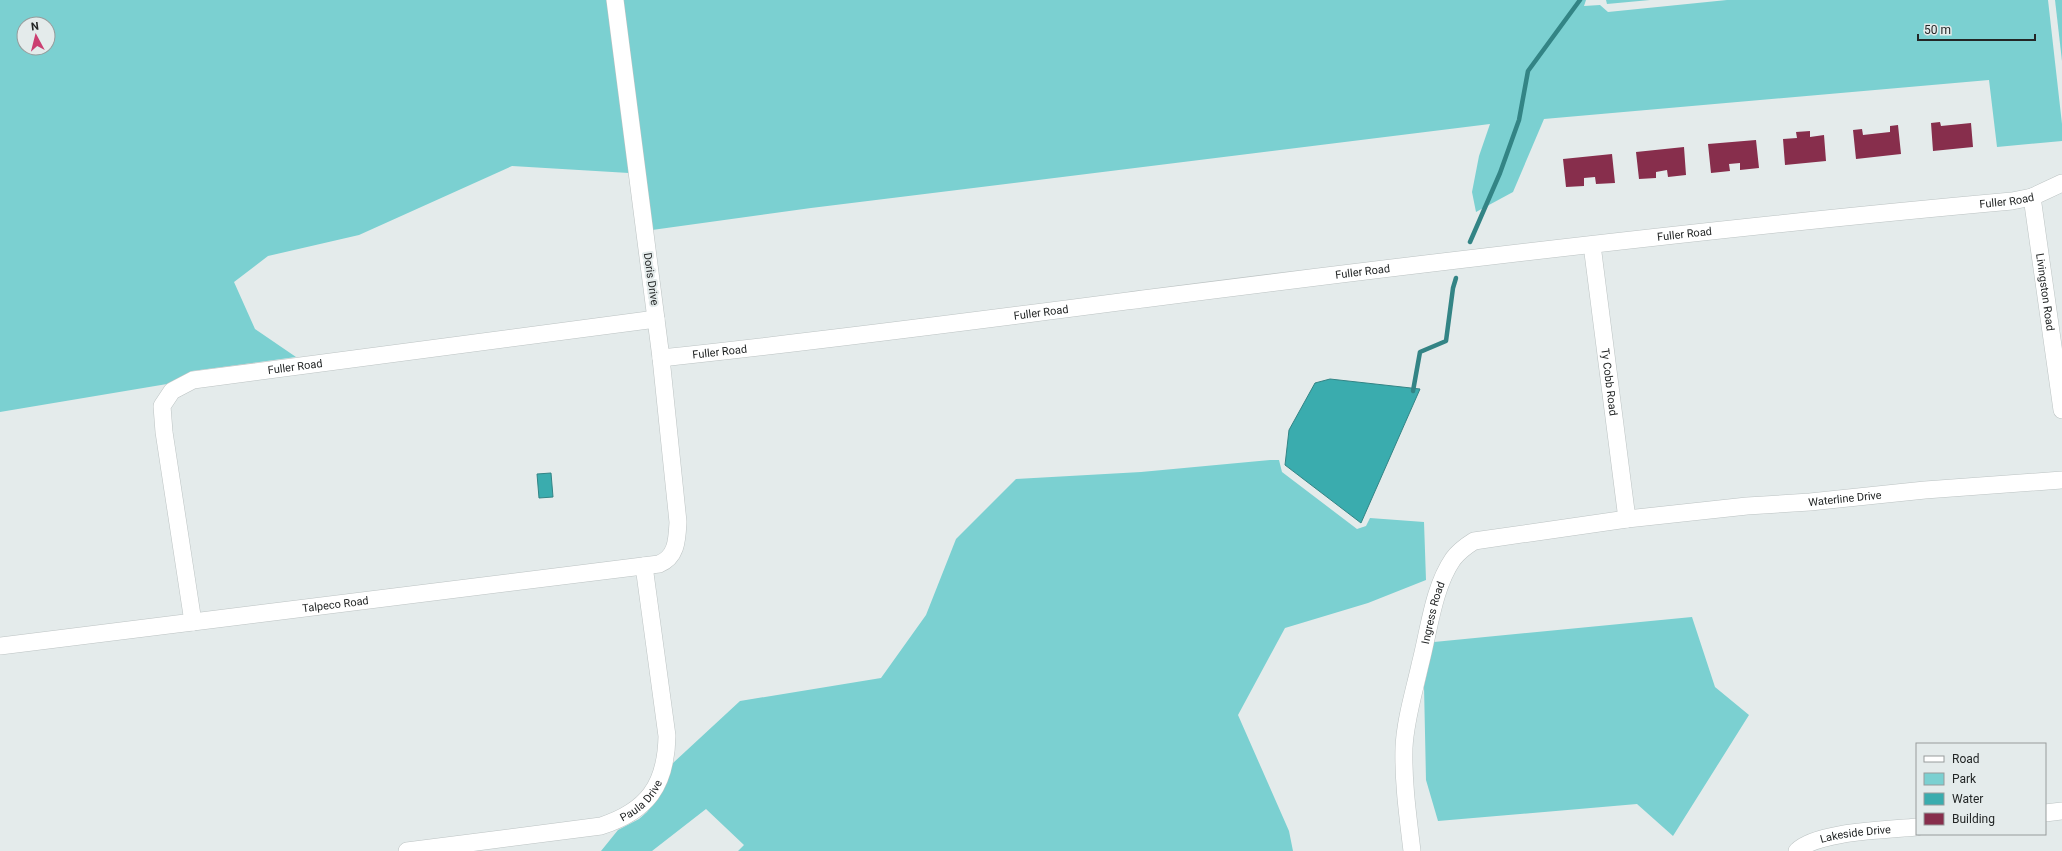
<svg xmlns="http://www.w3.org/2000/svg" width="2062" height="851" font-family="Roboto,sans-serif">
<rect width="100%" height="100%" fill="#e4ebeb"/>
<g fill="#7bd0d1" fill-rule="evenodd">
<path d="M0 0H607L629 173 512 166 359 235 268 256 234 282 255 329 296 357 192 371 167 384 0 412ZM24 24H48V48H24Z"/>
<polygon points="623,0 1586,0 1584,6 1600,5 1608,12 1727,0 2048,0 2062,124 2062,141 1997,147 1989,80 1544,119 1513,192 1476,212 1472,192 1479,156 1490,124 811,208 652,230"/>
<polygon points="1606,0 1650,0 1607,4"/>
<polygon points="2055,0 2062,0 2062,61"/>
<polygon points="1270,460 1279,460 1282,472 1357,529 1366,526 1370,518 1424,522 1426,580 1368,603 1285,628 1238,715 1289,831 1293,851 738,851 744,845 706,809 652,851 601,851 618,830 639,819 647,812 665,787 673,763 740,701 881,678 926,615 956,539 1016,479 1141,472"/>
<polygon points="1692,617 1715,687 1749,715 1673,836 1637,804 1438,821 1426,780 1424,686 1434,642"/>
</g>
<g fill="#3aacae" stroke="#338485">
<polygon points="1330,379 1420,389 1361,523 1285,465 1289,430 1315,383"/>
<polygon points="551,473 553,497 539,498 537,474"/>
</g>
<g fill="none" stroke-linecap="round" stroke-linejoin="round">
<g stroke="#338485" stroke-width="4.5">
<polyline points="1470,242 1500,173 1519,120 1528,71 1580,0"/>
<polyline points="1413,391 1420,352 1446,341 1453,288 1456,278"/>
</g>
</g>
<g fill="#872e4c">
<polygon points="1940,122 1941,126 1971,123 1973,147 1933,151 1931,123"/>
<polygon points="1898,125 1901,154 1856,159 1853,130 1862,129 1863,135 1890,132 1890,126"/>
<polygon points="1810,131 1810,137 1824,135 1826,161 1785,165 1783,139 1797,138 1796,132"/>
<polygon points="1756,140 1759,168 1740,170 1740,163 1729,164 1730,171 1711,173 1708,144"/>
<polygon points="1684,147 1686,175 1668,177 1667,170 1656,172 1656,178 1639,179 1636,152"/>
<polygon points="1612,154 1615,183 1596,184 1595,177 1584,178 1584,186 1566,187 1563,159"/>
</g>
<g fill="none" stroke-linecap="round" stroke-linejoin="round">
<defs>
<g id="street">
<path id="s1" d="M2032 197 2062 410"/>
<path id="s2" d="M1592 245 1627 519"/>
<path id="s3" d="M661 358C822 341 982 320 1143 299 1432 262 1722 227 2012 201L2032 197 2062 183"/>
<path id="s4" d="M193 622 164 432 162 406 172 391 193 380 656 319"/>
<path id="s5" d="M0 646 659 564C677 557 677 539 678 522L661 358 615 0"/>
<polyline points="2045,813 2062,811"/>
<path id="s6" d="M407 851 601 826C647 811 666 786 667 736L644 566"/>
<path id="s7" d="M1412 851C1408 817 1403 782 1404 748 1405 721 1414 692 1420 665 1429 631 1433 588 1453 559 1459 551 1466 546 1474 541L1627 519 1747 506 1810 502 1925 490 2062 480"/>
<path id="s8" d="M1797 851C1817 831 1888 830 1917 827"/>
</g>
</defs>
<use href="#street" stroke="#bcc3c3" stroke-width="18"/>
<use href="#street" stroke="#fff" stroke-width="17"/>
</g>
<g text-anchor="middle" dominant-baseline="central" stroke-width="4" stroke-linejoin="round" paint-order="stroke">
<g font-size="11" fill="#232626" stroke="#e4ebeb">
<text stroke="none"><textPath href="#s3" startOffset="1355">Fuller Road</textPath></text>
<text stroke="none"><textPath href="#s3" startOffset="1031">Fuller Road</textPath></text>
<text stroke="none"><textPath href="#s3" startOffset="707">Fuller Road</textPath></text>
<text transform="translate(651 279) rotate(82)">Doris Drive</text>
<text stroke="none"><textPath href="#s1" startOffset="96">Livingston Road</textPath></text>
<text stroke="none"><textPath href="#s3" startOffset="383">Fuller Road</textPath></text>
<text stroke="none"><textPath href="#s3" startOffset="59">Fuller Road</textPath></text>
<text stroke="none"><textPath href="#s4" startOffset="363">Fuller Road</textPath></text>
<text stroke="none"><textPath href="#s2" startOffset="138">Ty Cobb Road</textPath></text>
<text stroke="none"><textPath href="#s7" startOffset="701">Waterline Drive</textPath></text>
<text stroke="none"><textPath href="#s5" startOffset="338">Talpeco Road</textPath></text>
<text stroke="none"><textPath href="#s7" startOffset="242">Ingress Road</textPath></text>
<text stroke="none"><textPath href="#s6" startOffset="244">Paula Drive</textPath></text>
<text stroke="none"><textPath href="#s8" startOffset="62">Lakeside Drive</textPath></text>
</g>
</g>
<rect x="1916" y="743" width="130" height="92" fill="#e4ebeb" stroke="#979c9c"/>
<rect x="1924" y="756" width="20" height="6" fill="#ffffff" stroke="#979c9c"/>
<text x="1952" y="763" font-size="12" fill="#232626">Road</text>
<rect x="1924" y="773" width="20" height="12" fill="#7bd0d1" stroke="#979c9c"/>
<text x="1952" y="783" font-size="12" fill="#232626">Park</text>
<rect x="1924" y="793" width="20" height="12" fill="#3aacae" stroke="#979c9c"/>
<text x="1952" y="803" font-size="12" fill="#232626">Water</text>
<rect x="1924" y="813" width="20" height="12" fill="#872e4c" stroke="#979c9c"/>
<text x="1952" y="823" font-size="12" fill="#232626">Building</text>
<g transform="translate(36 36) rotate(353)"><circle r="19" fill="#e4ebeb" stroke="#979c9c"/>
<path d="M0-3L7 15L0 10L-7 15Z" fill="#cb3f71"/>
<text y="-6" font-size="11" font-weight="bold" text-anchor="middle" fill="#232626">N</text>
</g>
<path d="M1918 34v6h117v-6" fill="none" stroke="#232626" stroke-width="2"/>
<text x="1924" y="34" font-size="12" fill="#232626" stroke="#e4ebeb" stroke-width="3" paint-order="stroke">50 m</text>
</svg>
